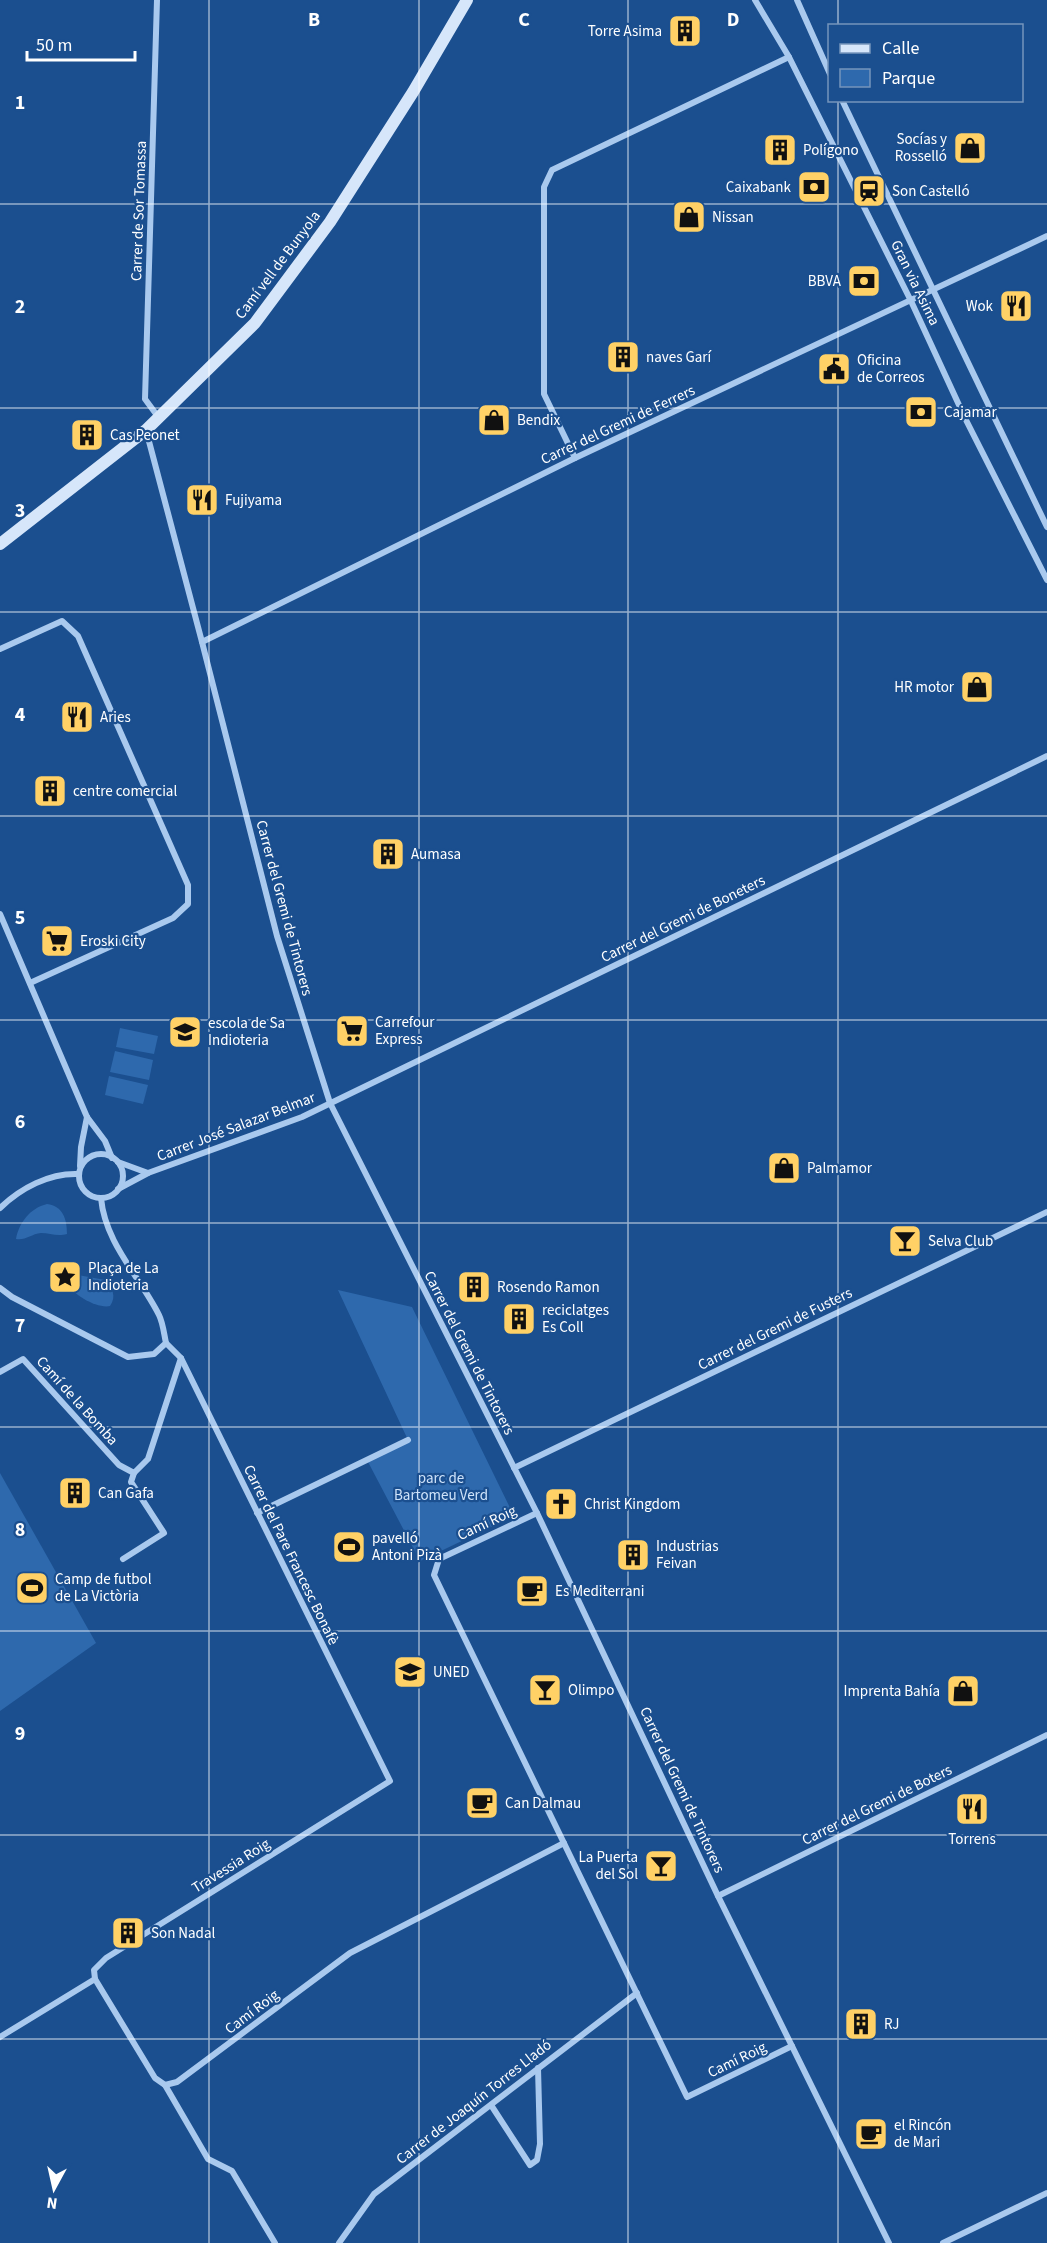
<svg xmlns="http://www.w3.org/2000/svg" width="1047" height="2243" font-family="'Source Sans 3',sans-serif">
<rect width="100%" height="100%" fill="#1b4f8f"/>
<g fill="#2e69ad">
<polygon points="120,1028 158,1036 154,1054 116,1047"/>
<polygon points="115,1051 153,1060 149,1080 110,1072"/>
<polygon points="109,1076 148,1085 143,1104 105,1095"/>
<path d="M47 1204C63 1206 67 1219 67 1234 57 1237 50 1233 41 1233 31 1234 25 1241 16 1239 19 1223 30 1208 47 1204Z"/>
<path d="M78 1275 105 1280C112 1288 117 1296 110 1306 98 1309 72 1295 68 1283L73 1276Z"/>
<polygon points="338,1290 412,1307 514,1516 420,1561 367,1460 408,1440"/>
<polygon points="0,1473 96,1643 0,1711"/>
</g>
<g fill="none" stroke-linecap="round" stroke-linejoin="round">
<g stroke="#a9c9ee" stroke-width="6">
<polyline points="157,0 145,399 159,418"/>
<polyline points="755,0 789,57 911,301 965,418 1047,580"/>
<polyline points="797,0 830,74"/>
<polyline points="842,100 1047,527"/>
<polyline points="146,430 202,642 277,936 330,1103 537,1513 718,1896 889,2243"/>
<polyline points="575,458 544,394 544,187 552,170 789,57"/>
<polyline points="202,642 575,458 1047,236"/>
<polyline points="0,649 62,621 78,636 188,885 188,904 173,918 30,983"/>
<polyline points="0,914 87,1117 105,1141 112,1158"/>
<circle cx="101" cy="1176" r="22"/>
<polyline points="118,1162 148,1173"/>
<polyline points="80,1166 81,1147 87,1117"/>
<polyline points="118,1189 148,1173 302,1117 1047,756"/>
<path d="M0 1208C21 1188 49 1173 78 1174"/>
<path d="M0 1288 12 1297 128 1357 154 1354 166 1343C164 1334 163 1323 159 1315 140 1277 105 1243 101 1198"/>
<polyline points="0,1372 23,1359 119,1465 134,1473 148,1459 181,1358"/>
<polyline points="514,1468 1047,1212"/>
<polyline points="257,1513 408,1440"/>
<polyline points="537,1513 439,1559 434,1575 687,2097 792,2046"/>
<polyline points="123,1559 164,1533 131,1482 134,1473"/>
<polyline points="718,1896 1047,1735"/>
<polyline points="95,1979 94,1970 106,1958 390,1781 181,1358 166,1343"/>
<polyline points="0,2037 95,1979 155,2078 165,2085 177,2082 350,1953 564,1843"/>
<polyline points="165,2085 208,2159 232,2171 275,2243"/>
<polyline points="491,2105 530,2165 537,2160 540,2144 538,2068"/>
<polyline points="339,2243 374,2194 637,1993"/>
<polyline points="943,2243 1047,2193"/>
</g>
<polyline stroke="#d6e6fa" stroke-width="12" points="0,544 146,430 255,323 330,222 413,92 467,0"/>
</g>
<path fill="none" stroke="#fff" stroke-width="1.5" stroke-opacity="0.55" d="M209 0V2243M419 0V2243M628 0V2243M838 0V26M838 100V2243M0 204H1047M0 408H1047M0 612H1047M0 816H1047M0 1020H1047M0 1223H1047M0 1427H1047M0 1631H1047M0 1835H1047M0 2039H1047"/>
<defs>
<symbol id="building-square" viewBox="-11 -11 22 22"><rect x="-9" y="-9" width="18" height="18" rx="4" fill="#ffd166" stroke="#1b4f8f"/><path d="M-4-6H4V6H1V3H-1V6H-4ZM-2.5-4.3h1.7v1.8h-1.7ZM.8-4.3h1.7v1.8H.8ZM-2.5-1h1.7V.8h-1.7ZM.8-1h1.7V.8H.8Z" fill="#111"/></symbol>
<symbol id="shop-square" viewBox="-11 -11 22 22"><rect x="-9" y="-9" width="18" height="18" rx="4" fill="#ffd166" stroke="#1b4f8f"/><path d="M-5-2.5h2.3a2.7 3.5 0 0 1 5.4 0H5L5.5 6h-11ZM-1.5-2.5h3a1.5 2.3 0 0 0-3 0Z" fill="#111"/></symbol>
<symbol id="bank-square" viewBox="-11 -11 22 22"><rect x="-9" y="-9" width="18" height="18" rx="4" fill="#ffd166" stroke="#1b4f8f"/><path d="M-6-4H6V4H-6ZM0-2.3a2.3 2.3 0 1 0 0 4.6a2.3 2.3 0 1 0 0-4.6Z" fill="#111"/></symbol>
<symbol id="station-square" viewBox="-11 -11 22 22"><rect x="-9" y="-9" width="18" height="18" rx="4" fill="#ffd166" stroke="#1b4f8f"/><path d="M-3-6H3Q5-6 5-4V2Q5 4 3 4L4.5 6H3L1.5 4h-3L-3 6H-4.5L-3 4Q-5 4-5 2V-4Q-5-6-3-6ZM-3.5-4v3h7v-3ZM-3.5 1v1.5H-2V1ZM2 1v1.5H3.5V1Z" fill="#111"/></symbol>
<symbol id="restaurant-square" viewBox="-11 -11 22 22"><rect x="-9" y="-9" width="18" height="18" rx="4" fill="#ffd166" stroke="#1b4f8f"/><path d="M-5-6h1v4h1v-4h1v4h1v-4h1v5L-1.5 .5V6h-2V.5L-5-1ZM5-6V6H3V1.5H1.5Q1.5-4 5-6Z" fill="#111"/></symbol>
<symbol id="civic-square" viewBox="-11 -11 22 22"><rect x="-9" y="-9" width="18" height="18" rx="4" fill="#ffd166" stroke="#1b4f8f"/><path d="M-.6-6.5H3V-4.5H.6V-3L4-1V1h2V6H-6V1h2V-1L-.6-3ZM-1.2 2.5V6h2.4V2.5Z" fill="#111"/></symbol>
<symbol id="supermarket-square" viewBox="-11 -11 22 22"><rect x="-9" y="-9" width="18" height="18" rx="4" fill="#ffd166" stroke="#1b4f8f"/><path d="M-6-5.5h2.5l.6 2H6L4.5 2H-2.5L-4.4-4H-6ZM-1.5 3.2a1.3 1.3 0 1 0 .1 0ZM3 3.2a1.3 1.3 0 1 0 .1 0Z" fill="#111"/></symbol>
<symbol id="school-square" viewBox="-11 -11 22 22"><rect x="-9" y="-9" width="18" height="18" rx="4" fill="#ffd166" stroke="#1b4f8f"/><path d="M0-5L7-2L0 1L-7-2ZM-4 1L0 2.5L4 1V4Q0 6-4 4Z" fill="#111"/></symbol>
<symbol id="bar-square" viewBox="-11 -11 22 22"><rect x="-9" y="-9" width="18" height="18" rx="4" fill="#ffd166" stroke="#1b4f8f"/><path d="M-6-5H6L.8 .8V4.5H3.5V6h-7V4.5H-.8V.8Z" fill="#111"/></symbol>
<symbol id="sight-square" viewBox="-11 -11 22 22"><rect x="-9" y="-9" width="18" height="18" rx="4" fill="#ffd166" stroke="#1b4f8f"/><path d="M0-6L1.8-2.2L6-1.7L2.9 1.2L3.7 5.4L0 3.3L-3.7 5.4L-2.9 1.2L-6-1.7L-1.8-2.2Z" fill="#111"/></symbol>
<symbol id="church-square" viewBox="-11 -11 22 22"><rect x="-9" y="-9" width="18" height="18" rx="4" fill="#ffd166" stroke="#1b4f8f"/><path d="M-1.2-6h2.4v3.5h3.3v2.4h-3.3V6h-2.4V-.1h-3.3v-2.4h3.3Z" fill="#111"/></symbol>
<symbol id="stadium-square" viewBox="-11 -11 22 22"><rect x="-9" y="-9" width="18" height="18" rx="4" fill="#ffd166" stroke="#1b4f8f"/><path d="M0-5a6.5 5 0 1 0 0 10a6.5 5 0 1 0 0-10ZM-3.5-1.8h7v3.6h-7Z" fill="#111"/></symbol>
<symbol id="cafe-square" viewBox="-11 -11 22 22"><rect x="-9" y="-9" width="18" height="18" rx="4" fill="#ffd166" stroke="#1b4f8f"/><path d="M-5.5-4.5H6V0H3Q3 3.5 0 3.5H-2.5Q-5.5 3.5-5.5 0ZM3-3.2v2h1.7v-2ZM-6 4.5H4V6H-6Z" fill="#111"/></symbol>
<symbol id="university-square" viewBox="-11 -11 22 22"><rect x="-9" y="-9" width="18" height="18" rx="4" fill="#ffd166" stroke="#1b4f8f"/><path d="M0-5L7-2L0 1L-7-2ZM-4 1L0 2.5L4 1V4Q0 6-4 4Z" fill="#111"/></symbol>
</defs>
<g fill-rule="evenodd">
<use href="#building-square" x="666" y="12" width="38" height="38"/>
<use href="#shop-square" x="951" y="129" width="38" height="38"/>
<use href="#building-square" x="761" y="131" width="38" height="38"/>
<use href="#bank-square" x="795" y="168" width="38" height="38"/>
<use href="#station-square" x="850" y="172" width="38" height="38"/>
<use href="#shop-square" x="670" y="198" width="38" height="38"/>
<use href="#bank-square" x="845" y="262" width="38" height="38"/>
<use href="#restaurant-square" x="997" y="287" width="38" height="38"/>
<use href="#building-square" x="604" y="338" width="38" height="38"/>
<use href="#civic-square" x="815" y="350" width="38" height="38"/>
<use href="#bank-square" x="902" y="393" width="38" height="38"/>
<use href="#shop-square" x="475" y="401" width="38" height="38"/>
<use href="#building-square" x="68" y="416" width="38" height="38"/>
<use href="#restaurant-square" x="183" y="481" width="38" height="38"/>
<use href="#shop-square" x="958" y="668" width="38" height="38"/>
<use href="#restaurant-square" x="58" y="698" width="38" height="38"/>
<use href="#building-square" x="31" y="772" width="38" height="38"/>
<use href="#building-square" x="369" y="835" width="38" height="38"/>
<use href="#supermarket-square" x="38" y="922" width="38" height="38"/>
<use href="#supermarket-square" x="333" y="1012" width="38" height="38"/>
<use href="#school-square" x="166" y="1013" width="38" height="38"/>
<use href="#shop-square" x="765" y="1149" width="38" height="38"/>
<use href="#bar-square" x="886" y="1222" width="38" height="38"/>
<use href="#sight-square" x="46" y="1258" width="38" height="38"/>
<use href="#building-square" x="455" y="1268" width="38" height="38"/>
<use href="#building-square" x="500" y="1300" width="38" height="38"/>
<use href="#building-square" x="56" y="1474" width="38" height="38"/>
<use href="#church-square" x="542" y="1485" width="38" height="38"/>
<use href="#stadium-square" x="330" y="1528" width="38" height="38"/>
<use href="#building-square" x="614" y="1536" width="38" height="38"/>
<use href="#stadium-square" x="13" y="1569" width="38" height="38"/>
<use href="#cafe-square" x="513" y="1572" width="38" height="38"/>
<use href="#university-square" x="391" y="1653" width="38" height="38"/>
<use href="#bar-square" x="526" y="1671" width="38" height="38"/>
<use href="#shop-square" x="944" y="1672" width="38" height="38"/>
<use href="#cafe-square" x="463" y="1784" width="38" height="38"/>
<use href="#restaurant-square" x="953" y="1790" width="38" height="38"/>
<use href="#bar-square" x="642" y="1847" width="38" height="38"/>
<use href="#building-square" x="109" y="1914" width="38" height="38"/>
<use href="#building-square" x="842" y="2005" width="38" height="38"/>
<use href="#cafe-square" x="852" y="2115" width="38" height="38"/>
</g>
<g text-anchor="middle" dominant-baseline="central" stroke-width="4.5" stroke-linejoin="round" paint-order="stroke">
<g font-size="15" fill="#fff" stroke="#1b4f8f" text-anchor="start">
<text x="662" y="31" text-anchor="end">Torre Asima</text>
<text x="947" y="139" text-anchor="end">Socías y<tspan x="947" dy="17">Rosselló</tspan></text>
<text x="803" y="150">Polígono</text>
<text x="791" y="187" text-anchor="end">Caixabank</text>
<text x="892" y="191">Son Castelló</text>
<text x="712" y="217">Nissan</text>
<text x="841" y="281" text-anchor="end">BBVA</text>
<text x="993" y="306" text-anchor="end">Wok</text>
<text x="646" y="357">naves Garí</text>
<text x="857" y="360">Oficina<tspan x="857" dy="17">de Correos</tspan></text>
<text x="944" y="412">Cajamar</text>
<text x="517" y="420">Bendix</text>
<text x="110" y="435">Cas Peonet</text>
<text x="225" y="500">Fujiyama</text>
<text x="954" y="687" text-anchor="end">HR motor</text>
<text x="100" y="717">Aries</text>
<text x="73" y="791">centre comercial</text>
<text x="411" y="854">Aumasa</text>
<text x="80" y="941">Eroski City</text>
<text x="375" y="1022">Carrefour<tspan x="375" dy="17">Express</tspan></text>
<text x="208" y="1023">escola de Sa<tspan x="208" dy="17">Indioteria</tspan></text>
<text x="807" y="1168">Palmamor</text>
<text x="928" y="1241">Selva Club</text>
<text x="88" y="1268">Plaça de La<tspan x="88" dy="17">Indioteria</tspan></text>
<text x="497" y="1287">Rosendo Ramon</text>
<text x="542" y="1310">reciclatges<tspan x="542" dy="17">Es Coll</tspan></text>
<text x="98" y="1493">Can Gafa</text>
<text x="584" y="1504">Christ Kingdom</text>
<text x="372" y="1538">pavelló<tspan x="372" dy="17">Antoni Pizà</tspan></text>
<text x="656" y="1546">Industrias<tspan x="656" dy="17">Feivan</tspan></text>
<text x="55" y="1579">Camp de futbol<tspan x="55" dy="17">de La Victòria</tspan></text>
<text x="555" y="1591">Es Mediterrani</text>
<text x="433" y="1672">UNED</text>
<text x="568" y="1690">Olimpo</text>
<text x="940" y="1691" text-anchor="end">Imprenta Bahía</text>
<text x="505" y="1803">Can Dalmau</text>
<text x="972" y="1839" text-anchor="middle">Torrens</text>
<text x="638" y="1857" text-anchor="end">La Puerta<tspan x="638" dy="17">del Sol</tspan></text>
<text x="151" y="1933">Son Nadal</text>
<text x="884" y="2024">RJ</text>
<text x="894" y="2125">el Rincón<tspan x="894" dy="17">de Mari</tspan></text>
</g>
<g font-size="15" fill="#fff" stroke="#1b4f8f">
<text transform="translate(139 211) rotate(-88)">Carrer de Sor Tomassa</text>
<text transform="translate(278 265) rotate(-53)">Camí vell de Bunyola</text>
<text transform="translate(915 283) rotate(64)">Gran via Asima</text>
<text transform="translate(618 425) rotate(-25)">Carrer del Gremi de Ferrers</text>
<text transform="translate(284 908) rotate(75)">Carrer del Gremi de Tintorers</text>
<text transform="translate(683 919) rotate(-26)">Carrer del Gremi de Boneters</text>
<text transform="translate(236 1127) rotate(-21)">Carrer José Salazar Belmar</text>
<text transform="translate(775 1329) rotate(-26)">Carrer del Gremi de Fusters</text>
<text transform="translate(469 1353) rotate(63)">Carrer del Gremi de Tintorers</text>
<text transform="translate(77 1401) rotate(48)">Camí de la Bomba</text>
<text transform="translate(487 1523) rotate(-25)">Camí Roig</text>
<text transform="translate(291 1555) rotate(64)">Carrer del Pare Francesc Bonafè</text>
<text transform="translate(682 1790) rotate(65)">Carrer del Gremi de Tintorers</text>
<text transform="translate(877 1805) rotate(-26)">Carrer del Gremi de Boters</text>
<text transform="translate(231 1866) rotate(-32)">Travessia Roig</text>
<text transform="translate(252 2012) rotate(-37)">Camí Roig</text>
<text transform="translate(737 2060) rotate(-26)">Camí Roig</text>
<text transform="translate(474 2102) rotate(-38)">Carrer de Joaquín Torres Lladó</text>
</g>
<g font-size="15" fill="#cfe3fa" stroke="#1b4f8f">
<text x="441" y="1478">parc de<tspan x="441" dy="17">Bartomeu Verd</tspan></text>
</g>
</g>
<g font-size="20" text-anchor="middle" font-weight="bold" fill="#fff" stroke="#1b4f8f" stroke-width="4.5" stroke-linejoin="round" paint-order="stroke">
<text x="314" y="26">B</text>
<text x="524" y="26">C</text>
<text x="733" y="26">D</text>
<text x="20" y="109">1</text>
<text x="20" y="313">2</text>
<text x="20" y="517">3</text>
<text x="20" y="721">4</text>
<text x="20" y="924">5</text>
<text x="20" y="1128">6</text>
<text x="20" y="1332">7</text>
<text x="20" y="1536">8</text>
<text x="20" y="1740">9</text>
</g>
<rect x="828" y="24" width="195" height="78" fill="#1b4f8f" stroke="#7695bc" stroke-width="1.5"/>
<rect x="840" y="44" width="30" height="9" fill="#d6e6fa" stroke="#7695bc" stroke-width="1.5"/>
<text x="882" y="54" font-size="18" fill="#ffffff">Calle</text>
<rect x="840" y="69" width="30" height="18" fill="#2e69ad" stroke="#7695bc" stroke-width="1.5"/>
<text x="882" y="84" font-size="18" fill="#ffffff">Parque</text>
<g transform="translate(54 2189) rotate(188)" stroke="#1b4f8f" stroke-width="4.5" paint-order="stroke">
<path d="M0-4.5L10 22L0 15L-10 22Z" fill="#ffffff"/>
<text y="-9" font-size="16" font-weight="bold" text-anchor="middle" fill="#ffffff">N</text>
</g>
<path d="M27 51v9h108v-9" fill="none" stroke="#ffffff" stroke-width="3"/>
<text x="36" y="51" font-size="18" fill="#ffffff" stroke="#1b4f8f" stroke-width="4.5" paint-order="stroke">50 m</text>
</svg>
